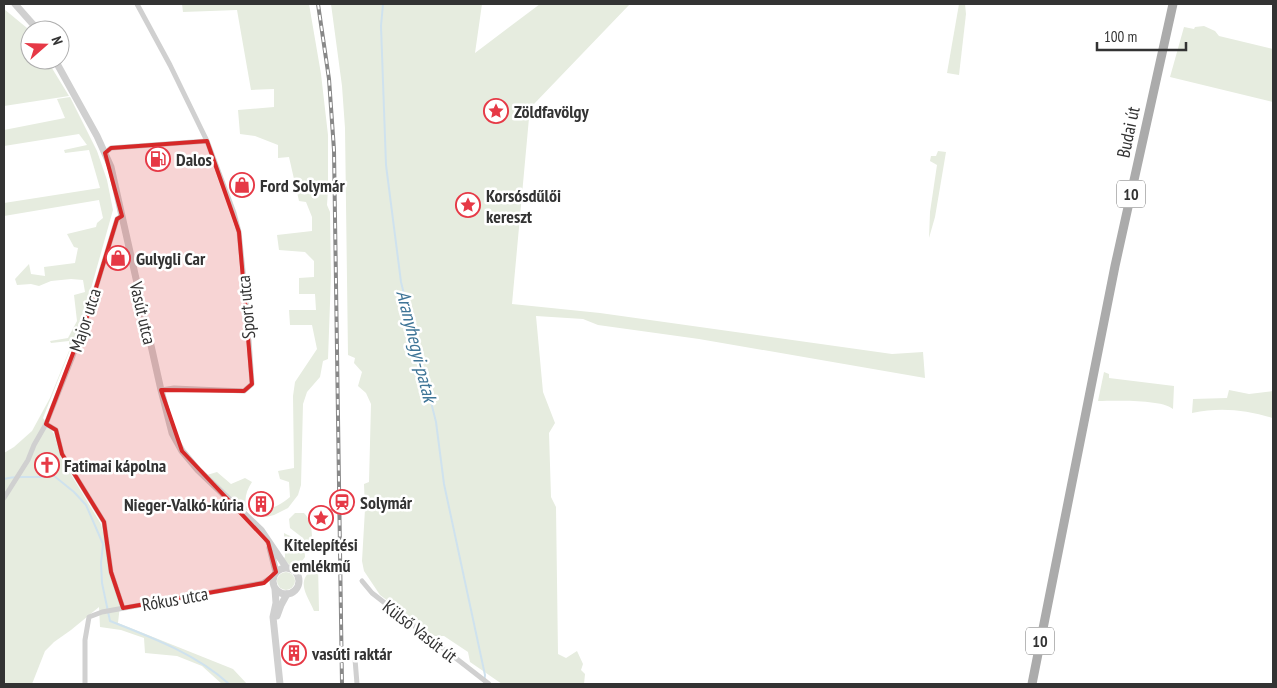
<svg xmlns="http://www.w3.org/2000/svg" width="1277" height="688" font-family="'PT Sans Narrow',sans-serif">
<rect width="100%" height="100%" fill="#fff"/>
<g fill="#e6ecdf">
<path d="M182 4H309L321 74 328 135V190L327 205 330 212 331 275 328 359 323 361 320 377 307 392 303 404 301 485 298 495 288 508 274 515 266 517 246 510 207 475 217 472 231 484 245 478 252 482C246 491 243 501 248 511 264 512 277 508 290 497L289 482 280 479 278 471 294 468 293 396 295 382 317 349 312 325H290L289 310H316L315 294H299V278L314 277V261L305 252 279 250 277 235 312 231V217L306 202 299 201 289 157 278 158V145L255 136 240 134 238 110 274 107V89L251 90 237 10 183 12Z"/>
<polygon points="331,4 482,4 475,53 540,4 630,4 533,105 529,118 512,304 600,313 892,354 923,352 925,378 699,339 598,325 583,319 536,316 543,392 555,423 549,433 551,497 556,507 558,654 566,658 577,651 583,664 581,670 585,674 584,684 502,684 470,662 468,652 444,636 435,636 427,631 380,595 364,571 362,561 365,509 364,484 369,482 371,404 366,393 358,386 362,372 354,363 355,358 348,355 345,128 342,86"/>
<polygon points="959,4 965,4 966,14 959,75 947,73"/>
<polygon points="4,9 27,28 30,33 30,60 47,60 69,96 4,106"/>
<polygon points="1204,26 1215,31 1219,36 1273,49 1273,102 1170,77 1184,27 1194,29 1195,27"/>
<polygon points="70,97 97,151 107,180 113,210 83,317 43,418 54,434 61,458 101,524 120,605 118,623 233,669 247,684 222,684 202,666 177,656 145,653 144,638 121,630 100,627 99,607 71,630 54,642 45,651 32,684 4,684 4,453 14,447 32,431 50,398 69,351 69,341 51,343 50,341 68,338 77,321 74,295 85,292 83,280 71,279 51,281 39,286 31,284 17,285 15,279 29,264 31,274 45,276 44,267 75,263 78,248 74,247 67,234 96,227 97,223 103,218 99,200 4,216 4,203 100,188 89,150 65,153 64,150 87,145 79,134 4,146 4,130 65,118 57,99"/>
<polygon points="938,151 946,152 935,217 929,238 930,212 937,165 930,161 931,156 936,156"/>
<path d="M1104 372 1109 374V378L1174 386 1173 409C1160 399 1115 401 1098 401Z"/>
<path d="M1229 390 1249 394 1273 391V418C1244 410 1222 407 1192 413L1193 399 1227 398Z"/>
<path d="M295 513H304C314 523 312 540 312 553L303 538 290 528 289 519Z"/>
<path d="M284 533C294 538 306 543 305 557L299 565 291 566 283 559 285 557Z"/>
<path d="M316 564H318L319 611H314C310 600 299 587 306 576 309 571 313 569 316 564Z"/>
<circle cx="286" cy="581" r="9"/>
</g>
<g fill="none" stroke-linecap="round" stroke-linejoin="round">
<g stroke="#cfe2ee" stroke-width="2">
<polyline points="383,4 381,26 386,165 401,282 436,422 444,484 485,675 484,684"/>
<path d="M4 479C19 474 36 480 53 475L74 492 86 505 103 544 101 563 102 583 110 621C151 637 196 654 229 684"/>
</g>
<g stroke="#d0d0d0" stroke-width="5">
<polyline points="137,4 170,65 207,141 234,213 239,232 247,310 252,384 244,391 174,388 161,390"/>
<polyline points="105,153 111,148 207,141"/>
<polyline points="46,424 56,430 62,454 104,522 111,572 123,608"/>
<polyline points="4,498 28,460 34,445 46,424 73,356 88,314 117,219 122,216"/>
<polyline points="362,581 372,593 489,684"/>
<polyline points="355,659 357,684"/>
<polyline points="85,684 85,640 89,617 102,612 262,583 273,576"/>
</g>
<g stroke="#d0d0d0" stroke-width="7">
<polyline points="15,4 38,30"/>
<polyline points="55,60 97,136 111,167 161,390 172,433 182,451 198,470 261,530 286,567"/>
<polyline points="270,548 276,572"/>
<circle cx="286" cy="581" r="13"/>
<polyline points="275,589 276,603 273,617 280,684"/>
<polyline points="277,616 281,605 287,594"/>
</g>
<polyline stroke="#ababab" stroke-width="9" points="1032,684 1115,266 1173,4"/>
<defs>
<polyline id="rail" points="318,4 329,79 334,150 342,684"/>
</defs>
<use href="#rail" stroke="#888" stroke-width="4"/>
<use href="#rail" stroke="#fff" stroke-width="2" stroke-dasharray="5.5" stroke-linecap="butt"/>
</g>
<path fill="#d62828" fill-opacity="0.2" stroke="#d62828" stroke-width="4" stroke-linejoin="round" d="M207 141 239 232 252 384 244 391 161 390 182 451 268 542 276 572 264 583 123 608 111 572 104 522 62 454 56 430 46 424 88 314 117 219 122 216 105 153 111 148Z"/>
<defs>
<symbol id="sight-ring" viewBox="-11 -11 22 22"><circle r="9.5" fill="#fff" stroke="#e63946" stroke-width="1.5"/><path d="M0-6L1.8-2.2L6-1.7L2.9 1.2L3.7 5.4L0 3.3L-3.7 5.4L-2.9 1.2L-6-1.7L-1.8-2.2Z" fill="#e63946"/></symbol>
<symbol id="fuel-ring" viewBox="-11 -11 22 22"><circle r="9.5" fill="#fff" stroke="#e63946" stroke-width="1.5"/><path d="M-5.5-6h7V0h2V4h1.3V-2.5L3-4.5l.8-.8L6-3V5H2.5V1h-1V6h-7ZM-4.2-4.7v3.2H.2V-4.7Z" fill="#e63946"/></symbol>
<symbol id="shop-ring" viewBox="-11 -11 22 22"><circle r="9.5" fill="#fff" stroke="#e63946" stroke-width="1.5"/><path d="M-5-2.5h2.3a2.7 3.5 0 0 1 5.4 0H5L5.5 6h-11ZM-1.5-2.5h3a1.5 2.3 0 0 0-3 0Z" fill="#e63946"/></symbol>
<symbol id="church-ring" viewBox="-11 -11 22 22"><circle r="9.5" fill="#fff" stroke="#e63946" stroke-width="1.5"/><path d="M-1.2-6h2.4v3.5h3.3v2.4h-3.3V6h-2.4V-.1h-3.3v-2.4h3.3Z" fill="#e63946"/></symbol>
<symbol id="station-ring" viewBox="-11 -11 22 22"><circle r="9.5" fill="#fff" stroke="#e63946" stroke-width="1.5"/><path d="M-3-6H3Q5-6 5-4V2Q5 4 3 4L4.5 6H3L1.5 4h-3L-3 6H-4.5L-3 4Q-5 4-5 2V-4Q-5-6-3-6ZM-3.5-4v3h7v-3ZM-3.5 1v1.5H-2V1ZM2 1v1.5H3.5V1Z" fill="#e63946"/></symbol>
<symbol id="building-ring" viewBox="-11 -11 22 22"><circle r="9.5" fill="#fff" stroke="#e63946" stroke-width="1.5"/><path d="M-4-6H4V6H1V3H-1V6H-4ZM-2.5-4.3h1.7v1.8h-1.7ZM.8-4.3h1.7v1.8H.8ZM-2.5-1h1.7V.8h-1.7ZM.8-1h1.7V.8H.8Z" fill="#e63946"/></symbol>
</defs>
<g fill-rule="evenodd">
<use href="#sight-ring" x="482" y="97" width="28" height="28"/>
<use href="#fuel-ring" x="144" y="145" width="28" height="28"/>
<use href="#shop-ring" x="228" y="171" width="28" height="28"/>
<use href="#sight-ring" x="454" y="191" width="28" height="28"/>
<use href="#shop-ring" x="104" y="244" width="28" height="28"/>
<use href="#church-ring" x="33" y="451" width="28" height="28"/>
<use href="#station-ring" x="328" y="488" width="28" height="28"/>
<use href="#building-ring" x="247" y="490" width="28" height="28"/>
<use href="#sight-ring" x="307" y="504" width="28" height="28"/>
<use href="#building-ring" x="280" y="639" width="28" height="28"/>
</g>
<g text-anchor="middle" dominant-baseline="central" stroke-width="5" stroke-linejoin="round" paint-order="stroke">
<g fill="#fff" stroke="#707070" stroke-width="1">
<rect x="1117" y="180.5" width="28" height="27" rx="4"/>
<rect x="1026" y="627.5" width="28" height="27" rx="4"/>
</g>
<g font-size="16" font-weight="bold" fill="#333">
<text x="1131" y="194">10</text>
<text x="1040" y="641">10</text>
</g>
<g font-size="18" font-weight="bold" fill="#333" stroke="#fff" text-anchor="start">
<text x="514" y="111">Zöldfavölgy</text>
<text x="176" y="159">Dalos</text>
<text x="260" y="185">Ford Solymár</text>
<text x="486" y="195">Korsósdűlői<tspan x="486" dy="21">kereszt</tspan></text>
<text x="136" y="258">Gulygli Car</text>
<text x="64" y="465">Fatimai kápolna</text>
<text x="360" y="502">Solymár</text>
<text x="244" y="504" text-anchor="end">Nieger-Valkó-kúria</text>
<text x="321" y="544" text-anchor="middle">Kitelepítési<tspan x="321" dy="21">emlékmű</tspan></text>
<text x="312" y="653">vasúti raktár</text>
</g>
<g font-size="18" fill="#333" stroke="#fff">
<text transform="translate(1128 132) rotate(-78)">Budai út</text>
<text transform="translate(246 307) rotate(-95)">Sport utca</text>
<text transform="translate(143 313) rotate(77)">Vasút utca</text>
<text transform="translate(85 320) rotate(-72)">Major utca</text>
<text transform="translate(175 599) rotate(-10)">Rókus utca</text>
<text transform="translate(420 631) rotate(38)">Külső Vasút út</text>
</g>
<g font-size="19" font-style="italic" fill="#3f7597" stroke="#fff">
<text transform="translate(417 346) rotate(76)">Aranyhegyi-patak</text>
</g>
</g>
<rect width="1277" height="688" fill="none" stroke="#333333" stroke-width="10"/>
<g transform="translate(45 45) rotate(70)"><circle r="24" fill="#ffffff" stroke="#adadad"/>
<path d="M0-4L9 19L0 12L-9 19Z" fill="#e63946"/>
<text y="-8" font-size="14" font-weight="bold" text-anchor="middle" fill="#333333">N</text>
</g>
<path d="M1097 42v8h89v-8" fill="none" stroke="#333333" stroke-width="2.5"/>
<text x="1104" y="42" font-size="15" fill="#333333" stroke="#ffffff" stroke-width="4" paint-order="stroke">100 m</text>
</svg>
